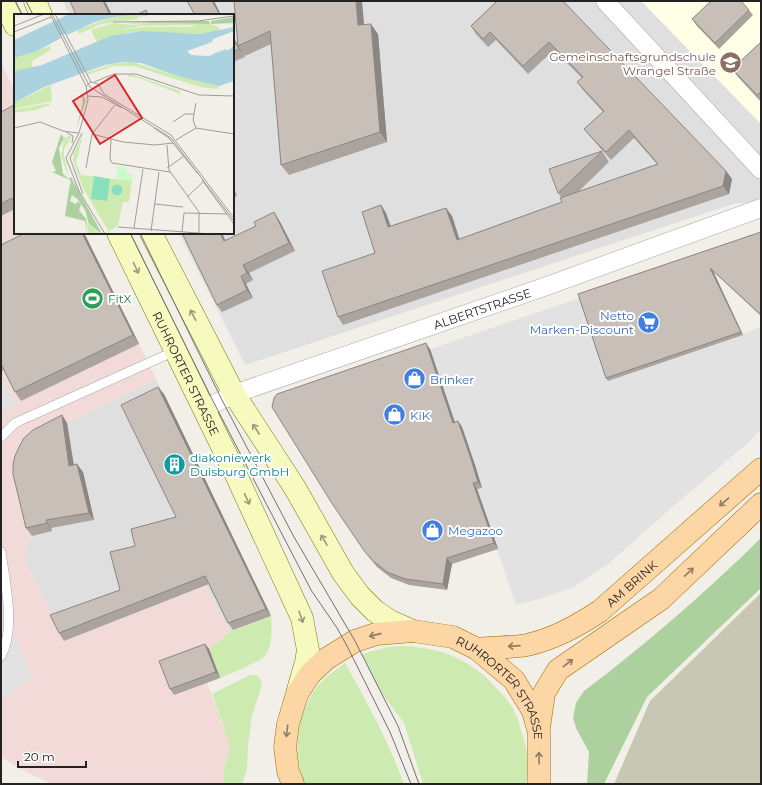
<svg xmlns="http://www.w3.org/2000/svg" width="762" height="785" font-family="Montserrat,sans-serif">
<rect width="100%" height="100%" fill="#f2efe9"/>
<g fill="#e0dfdf">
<polygon points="63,1 761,1 761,203 736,203 245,365 179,233 233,233 233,15 70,15"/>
<polygon points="156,379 271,616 230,632 205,586 64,641 23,557 32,536 38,438"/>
</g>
<polygon fill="#f2dad9" points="1,63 15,91 15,233 85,233 156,379 38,438 32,536 23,557 64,641 205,586 230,632 209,649 220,678 207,683 230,746 223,775 225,784 52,784 26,772 1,757"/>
<polygon fill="#ffffe5" points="641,1 761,1 761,124"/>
<polygon fill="#c7c7b4" points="761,593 761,784 614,784 650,701"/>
<g fill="#cdebb0">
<path d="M271 616C272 629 273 645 265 656 259 662 229 674 220 678L209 649 230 632Z"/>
<path d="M403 646C443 648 473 660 499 691 505 697 512 705 515 713 518 718 519 724 521 730 527 747 530 767 526 784H423L404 723 380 691 362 654 388 647Z"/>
<path d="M345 663C367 702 389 742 404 784H305C292 752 296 715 317 687 325 677 336 670 345 663Z"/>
<polygon points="250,675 256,675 260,679 262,685 252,716 248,746 247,769 242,784 225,784 223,775 230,746 212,694"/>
</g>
<path fill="#add19e" d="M761 538V588L647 697 604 784H587L589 752 576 728 573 718 576 703 584 691C646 644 705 593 761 538Z"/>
<g fill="#e2e2e2">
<polygon points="580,298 608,381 743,335 742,334 761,327 761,429 748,443 678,502 607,565 574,587 543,598 516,605 477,489 482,488 457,429 430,349"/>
<polygon points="5,383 16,404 1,413 1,385"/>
<polygon points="1,598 32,679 1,699"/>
</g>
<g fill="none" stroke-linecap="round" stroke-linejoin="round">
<defs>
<g id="service">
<polyline points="1,437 15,423 175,351"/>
<path d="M1 552C5 581 16 629 1 656"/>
</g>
<g id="minor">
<polyline points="605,1 761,170"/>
<path id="s1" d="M204 409 234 394 544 287 761 208"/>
</g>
<g id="secondary">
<polyline points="3,1 15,25"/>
<polyline points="35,1 41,15"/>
<path id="s2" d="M118 233 237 477 302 618 308 650 306 662 298 690"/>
<polyline points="151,233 234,394 295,488 343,573 360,596 375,611 390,621 413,631"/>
</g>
<g id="primary">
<path id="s3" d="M477 649C493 647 511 648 527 645 554 639 577 626 600 611L761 469"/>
<polyline points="539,728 544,693 558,670 661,599 761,504"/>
<path id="s4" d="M293 784 288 771 285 747 288 724 297 694 310 674 326 659 355 641 376 634 413 631 453 637 477 649 514 680 533 711 539 733V784"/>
</g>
</defs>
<use href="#service" stroke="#a9a9a9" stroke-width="10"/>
<use href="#minor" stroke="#a9a9a9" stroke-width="19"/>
<use href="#secondary" stroke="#707d05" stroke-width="23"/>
<use href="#primary" stroke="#a06b00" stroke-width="23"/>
<use href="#service" stroke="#fff" stroke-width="9"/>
<use href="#minor" stroke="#fff" stroke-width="18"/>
<use href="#secondary" stroke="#f7fabf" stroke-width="22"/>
<use href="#primary" stroke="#fcd6a4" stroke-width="22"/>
<g stroke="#707070" stroke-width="1">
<polyline points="15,1 22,15"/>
<polyline points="26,1 33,15"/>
<polyline points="130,233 214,403 311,590 337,628 347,646 390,732 411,784"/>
<polyline points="140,233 222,400 294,537 355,641 398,726 419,784"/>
</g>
</g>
<g fill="#aba49e">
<polygon points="234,1 364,24 378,34 387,142 289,175 281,165 271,44 245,56 241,50 245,57 233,62 233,36 238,45"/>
<polygon points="497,1 726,171 732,179 729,194 343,325 338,317 375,253 381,205 386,213 391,226 446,208 452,216 459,239 562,202 561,197 558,193 602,151 609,162 578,192 657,164 634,138 611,160 601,149 590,136 584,129 603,112 583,90 577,82 582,78 554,50 528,74 496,40 488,47 476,34 471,26"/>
<polygon points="749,10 753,15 719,49 696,25 692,19"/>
<polygon points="761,42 761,102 738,77 732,69"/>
<polygon points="15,107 15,209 1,216 1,112"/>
<polygon points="233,187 237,196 233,198"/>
<polygon points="279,220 295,251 249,273 253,280 246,284 253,298 222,312 217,305 182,233 222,233 225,240"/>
<polygon points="761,232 761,316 713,271 743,335 608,381 606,378 578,294"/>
<polygon points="25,233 84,233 139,344 21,401 15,392 4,370 1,372 1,245"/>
<polygon points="430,349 455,422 458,421 462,427 475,465 482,488 477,489 498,549 452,564 447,590 409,585 391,578 377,567 365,552"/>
<polygon points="164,394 271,616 233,630 228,623 209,584 64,641 59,633 120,590 135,546 176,517"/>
<polygon points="62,415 67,423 74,465 83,472 94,520 51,528 52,531 32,536 26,528"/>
<polygon points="205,644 209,649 220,678 174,695 170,689"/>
</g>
<g fill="#8b8681">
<polygon points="103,1 105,1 112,15 110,15"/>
<polygon points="212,1 214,1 221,15 220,15"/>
<polygon points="356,1 362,1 365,35 358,25"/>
<polygon points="371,24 378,34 387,142 380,132"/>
<polygon points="233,36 238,46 245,57 239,49 233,38"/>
<polygon points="726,171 732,179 729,194 723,186"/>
<polygon points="233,187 237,196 233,189"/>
<polygon points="381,205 386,213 393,235 388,227"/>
<polygon points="446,208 452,216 462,247 457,240"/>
<polygon points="274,212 279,220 295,251 289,243"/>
<polygon points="82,233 84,233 139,344 133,335"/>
<polygon points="220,233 222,233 229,249 224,241"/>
<polygon points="243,265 249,273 253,280 247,273"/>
<polygon points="710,268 713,271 743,335 741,332"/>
<polygon points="241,276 246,284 253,298 247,290"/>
<polygon points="426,343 430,349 457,429 453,423"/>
<polygon points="158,387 164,394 271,616 266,609"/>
<polygon points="62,415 67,423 75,474 69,466"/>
<polygon points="458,421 462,427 475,465 482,488 478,482"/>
<polygon points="77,464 83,472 94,520 89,513"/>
<polygon points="473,483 477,489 498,549 494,543"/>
<polygon points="46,520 51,528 52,531 47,523"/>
<polygon points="447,558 452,564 447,590 443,584"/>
<polygon points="205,644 209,649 220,678 216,672"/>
</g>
<g fill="#c7bfb8" stroke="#8b8681">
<polygon points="70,1 103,1 110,15 76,15"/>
<polygon points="187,1 212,1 220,15 195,15"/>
<polygon points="234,1 356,1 358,25 371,24 380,132 281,165 270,31 238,46"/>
<polygon points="497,1 563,1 726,171 723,186 338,317 322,271 375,253 362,212 381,205 388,227 446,208 457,240 562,202 560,198 658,164 629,130 606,152 595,141 584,129 604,111 577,82 583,77 549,42 523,66 490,32 483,39 471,26"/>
<polygon points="711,1 741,1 749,10 715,43 692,19"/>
<polygon points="146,10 148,15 136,15"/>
<polygon points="233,38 239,49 233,52"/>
<polygon points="761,42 761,92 757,95 732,69"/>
<polygon points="14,105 15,107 15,204 12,198 1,204 1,112"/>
<polygon points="602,151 558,193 549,169"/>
<polygon points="274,212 289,243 243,265 247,273 241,276 247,290 217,305 182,233 220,233 224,241 256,226 254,222"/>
<polygon points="761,232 761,315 710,268 741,332 606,378 578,294"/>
<polygon points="25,233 82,233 133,335 15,392 1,364 1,245"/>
<polygon points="426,343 453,423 458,421 471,459 478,482 473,483 494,543 447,558 443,584 405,579 387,572 373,561 365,552 333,505 272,407 274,398 277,394 280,393"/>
<polygon points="158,387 266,609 228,623 205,576 59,633 50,615 120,590 110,552 135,546 131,529 176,517 121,405"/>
<polygon points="62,415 69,466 77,464 89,513 46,520 47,523 26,528 13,474 13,464 15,456 19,447 24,438 33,430"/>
<polygon points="205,644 216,672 170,689 159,661"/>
</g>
<defs><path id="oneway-shaft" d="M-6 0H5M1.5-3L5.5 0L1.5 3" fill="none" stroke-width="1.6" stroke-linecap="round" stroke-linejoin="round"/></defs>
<g stroke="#979978">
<use href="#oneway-shaft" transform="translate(136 268) rotate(64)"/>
<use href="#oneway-shaft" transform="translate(193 315) rotate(-117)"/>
<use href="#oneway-shaft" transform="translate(256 429) rotate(-123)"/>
<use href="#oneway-shaft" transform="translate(247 499) rotate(65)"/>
<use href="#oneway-shaft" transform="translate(324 540) rotate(-120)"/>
<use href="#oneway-shaft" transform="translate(301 617) rotate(71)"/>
</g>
<g stroke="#8f7c63">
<use href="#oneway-shaft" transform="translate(724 502) rotate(139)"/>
<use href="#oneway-shaft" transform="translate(689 572) rotate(-43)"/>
<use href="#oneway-shaft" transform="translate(375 635) rotate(167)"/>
<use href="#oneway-shaft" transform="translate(514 646) rotate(176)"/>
<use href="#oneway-shaft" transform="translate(568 663) rotate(-37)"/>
<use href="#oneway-shaft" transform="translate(287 731) rotate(97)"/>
<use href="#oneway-shaft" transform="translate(539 758) rotate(-91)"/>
</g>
<defs>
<symbol id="school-disc" viewBox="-11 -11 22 22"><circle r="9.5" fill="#8d6e63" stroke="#fff"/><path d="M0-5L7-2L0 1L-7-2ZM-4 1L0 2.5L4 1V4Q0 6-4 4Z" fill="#fff"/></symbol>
<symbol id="stadium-disc" viewBox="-11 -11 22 22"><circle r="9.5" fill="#2e9e5b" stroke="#fff"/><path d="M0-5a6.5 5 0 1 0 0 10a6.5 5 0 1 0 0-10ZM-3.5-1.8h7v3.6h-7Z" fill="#fff"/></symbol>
<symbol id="supermarket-disc" viewBox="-11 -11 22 22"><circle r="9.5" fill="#3f7fe0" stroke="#fff"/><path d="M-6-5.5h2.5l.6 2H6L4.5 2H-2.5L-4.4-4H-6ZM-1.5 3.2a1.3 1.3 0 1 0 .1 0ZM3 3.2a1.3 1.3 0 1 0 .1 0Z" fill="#fff"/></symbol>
<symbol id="shop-disc" viewBox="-11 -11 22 22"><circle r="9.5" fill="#3f7fe0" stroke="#fff"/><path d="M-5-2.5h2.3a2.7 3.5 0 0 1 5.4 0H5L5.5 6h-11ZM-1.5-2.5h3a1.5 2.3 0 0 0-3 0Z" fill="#fff"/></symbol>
<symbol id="building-disc" viewBox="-11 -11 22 22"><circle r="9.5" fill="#0f9aa8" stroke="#fff"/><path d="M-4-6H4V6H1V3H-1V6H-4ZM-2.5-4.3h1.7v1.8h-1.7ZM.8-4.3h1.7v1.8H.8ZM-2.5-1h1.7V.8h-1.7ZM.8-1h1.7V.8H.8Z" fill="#fff"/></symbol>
</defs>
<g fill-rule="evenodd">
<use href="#school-disc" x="718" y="50" width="25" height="25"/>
<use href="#stadium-disc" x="80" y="286" width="25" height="25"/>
<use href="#supermarket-disc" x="636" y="310" width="25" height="25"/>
<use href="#shop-disc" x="402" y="366" width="25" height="25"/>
<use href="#shop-disc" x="382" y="402" width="25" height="25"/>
<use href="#building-disc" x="162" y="452" width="25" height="25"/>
<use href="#shop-disc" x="420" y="518" width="25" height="25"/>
</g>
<g text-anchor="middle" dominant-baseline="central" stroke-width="4" stroke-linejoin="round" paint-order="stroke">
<g font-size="12" fill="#785e54" stroke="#fff" text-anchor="end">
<text x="716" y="56">Gemeinschaftsgrundschule<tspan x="716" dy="14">Wrangel Straße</tspan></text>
</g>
<g font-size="12" fill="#27864d" stroke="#fff" text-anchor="start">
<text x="108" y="298">FitX</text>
</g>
<g font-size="12" fill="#222" stroke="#fff">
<text stroke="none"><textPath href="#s1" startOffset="296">ALBERTSTRASSE</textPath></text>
<text stroke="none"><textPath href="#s2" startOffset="156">RUHRORTER STRASSE</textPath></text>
<text stroke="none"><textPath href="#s3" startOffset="173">AM BRINK</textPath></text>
<text stroke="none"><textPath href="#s4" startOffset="345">RUHRORTER STRASSE</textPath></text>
</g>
<g font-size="12" fill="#366cbe" stroke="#fff" text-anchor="start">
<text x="634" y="315" text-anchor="end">Netto<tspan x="634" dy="14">Marken-Discount</tspan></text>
<text x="430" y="379">Brinker</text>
<text x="410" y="415">KiK</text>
<text x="448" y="530">Megazoo</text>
</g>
<g font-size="12" fill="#0d838f" stroke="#fff" text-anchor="start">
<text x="190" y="457">diakoniewerk<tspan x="190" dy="14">Duisburg GmbH</tspan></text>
</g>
</g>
<g transform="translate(14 14)">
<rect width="220" height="220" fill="#f2efe9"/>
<path d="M134 0V2L124 3V5L87 10 65 20 63 16 99 3ZM133 7V9L196 10 205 13 206 17 186 20 117 18 83 28 77 16 99 9 129 12 105 16 132 13H173L184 11 131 12 112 9ZM36 32 37 36 18 47V54L0 57V44ZM118 48 166 63 205 72 203 75 186 73 120 52H99L73 61 72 59 98 50ZM117 60 166 77V80L125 64 112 62ZM37 71 38 87 0 95V89ZM36 89V91L22 96 0 99V96ZM54 121 58 123 50 135V142L56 165 47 143 50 123 53 124ZM69 121 62 149 67 161 118 167 115 188H109L104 211 95 218 69 174 59 147 60 138ZM73 205 74 209 86 220H74Z" fill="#cdebb0"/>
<path d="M220 3V9L197 10V7ZM133 7H195L196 10 133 9ZM67 78 72 86 62 116 69 88ZM47 120 50 124 45 134 49 160 55 165 57 163 88 220 75 210 71 196 58 177 56 166 38 158 42 157 38 148ZM56 169 63 185 58 181 56 187 62 190 64 187 67 191 65 196 72 205 73 220 71 207 51 202Z" fill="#add19e"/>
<path d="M104 152 113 154 112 159 120 161 118 167 102 164Z" fill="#c8facc"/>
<path d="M80 162 96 165 93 187 77 185ZM97.5 176a5.5 5.5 0 1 1 11 0a5.5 5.5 0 1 1-11 0Z" fill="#88e0be"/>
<path d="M55 0H134L99 3 81 8 53 21 52 19 46 22 47 24 23 37 0 44V26ZM220 13V17L199 25 198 28 173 37 177 41 194 42 213 37 220 32V67L205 72 166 63 127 49 109 48 91 51 30 73 0 89V57L28 51 96 22 128 17 186 20Z" fill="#aad3df"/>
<path fill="none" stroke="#aad3df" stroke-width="2" d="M199 41 213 36"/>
<path fill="none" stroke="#9f9d99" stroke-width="1" d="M36 0 72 72 74 86 65 119M38 0 76 73 157 124 220 207M41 0 77 68M99 8 184 7 220 2M0 12 30 0M0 18 37 3M80 68 100 60H122L185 81 220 82M72 72 77 68 84 70 90 80 157 121 220 204M73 82 88 83 108 94M159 108 171 100H180M0 114 26 108 49 117 64 119M140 114 155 124 184 160M182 114 179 106 182 89M52 118 59 122 58 129M65 119 52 144 65 177 91 220M68 119 56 144 69 180M78 120 109 128 141 131 159 129M97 125 96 145 98 149 156 158M162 126 182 114 220 120M153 131 155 156 185 198V219M72 154 78 120 101 91M153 154 170 142M188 166 220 210M173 183 190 167M141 190 169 193M104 213 197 220M120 214 129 155M137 217 145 158M168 218 170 199 213 200"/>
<path fill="#d62828" fill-opacity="0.15" stroke="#d62828" stroke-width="2" d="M101 61 128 104 86 130 59 87Z"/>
<rect width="220" height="220" fill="none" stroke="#222" stroke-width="2"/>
</g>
<rect width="762" height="785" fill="none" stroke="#222222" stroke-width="4"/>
<path d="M18 761v6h68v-6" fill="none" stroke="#222222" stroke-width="2"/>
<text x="24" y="761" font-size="12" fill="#222222" stroke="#ffffff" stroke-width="3" paint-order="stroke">20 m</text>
</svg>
